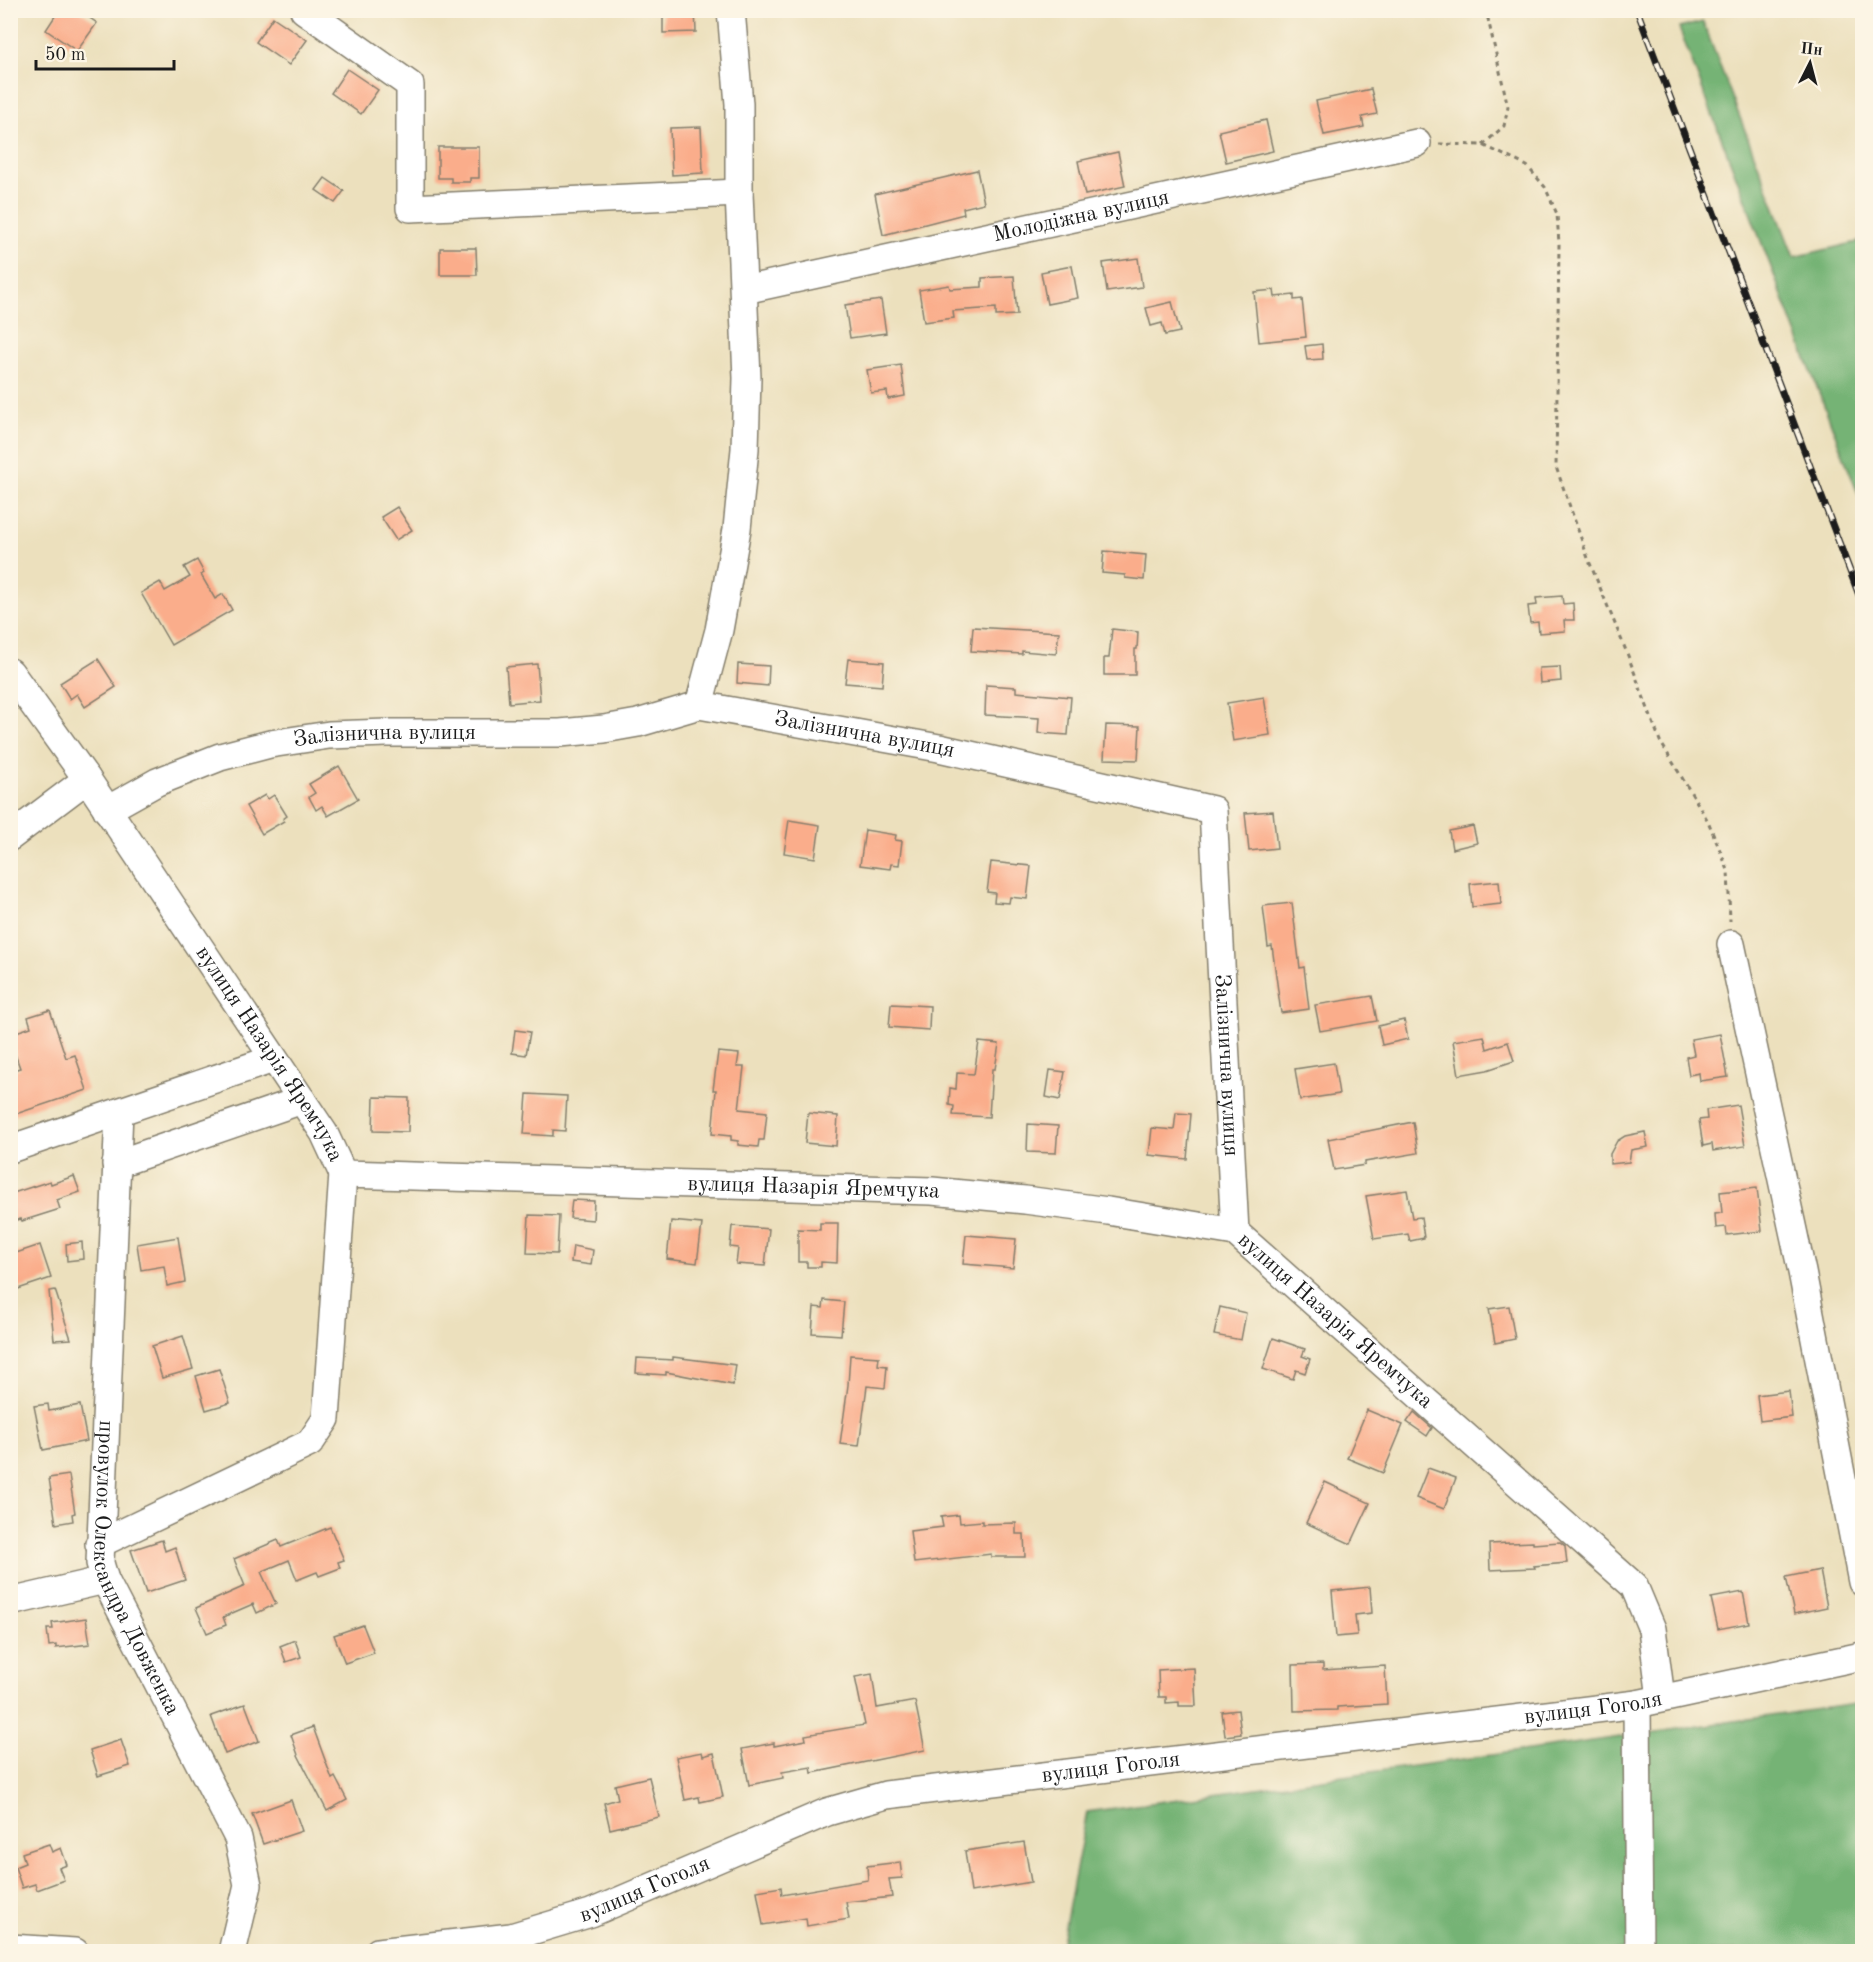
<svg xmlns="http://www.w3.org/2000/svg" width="1873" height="1962" font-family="'Old Standard TT',serif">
<rect width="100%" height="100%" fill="#fcf5e5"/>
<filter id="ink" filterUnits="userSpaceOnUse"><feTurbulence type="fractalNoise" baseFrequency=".0167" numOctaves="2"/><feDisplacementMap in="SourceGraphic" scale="12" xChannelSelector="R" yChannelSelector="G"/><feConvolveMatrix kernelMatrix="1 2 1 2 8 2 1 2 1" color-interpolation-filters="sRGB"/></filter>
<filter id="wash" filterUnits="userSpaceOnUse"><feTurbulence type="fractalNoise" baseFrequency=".008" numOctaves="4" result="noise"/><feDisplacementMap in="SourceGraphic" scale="24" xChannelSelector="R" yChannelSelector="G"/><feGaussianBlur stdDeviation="1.35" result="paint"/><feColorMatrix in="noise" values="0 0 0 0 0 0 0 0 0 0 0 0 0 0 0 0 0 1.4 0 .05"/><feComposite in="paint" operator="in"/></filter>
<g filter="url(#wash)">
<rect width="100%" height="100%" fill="#ece0bd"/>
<g fill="#74b374" stroke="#486848" stroke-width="1.5">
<polygon points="1703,22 1794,257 1862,241 1862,504 1679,28"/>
<polygon points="1862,1703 1862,1951 1060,1952 1087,1812"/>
</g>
<g id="blocks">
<g fill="#faad8b">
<polygon points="59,10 78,10 97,23 77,51 46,30"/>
<polygon points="663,10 695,10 696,32 663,33"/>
<polygon points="273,17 307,40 289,65 256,42"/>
<polygon points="347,69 378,90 361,114 331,93"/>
<polygon points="1371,89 1377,114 1362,117 1364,127 1324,135 1316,101"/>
<polygon points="1266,120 1273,151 1226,162 1219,131"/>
<polygon points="701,127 703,173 672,175 670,128"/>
<polygon points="438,147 479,147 479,178 470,178 470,182 451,182 451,178 438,178"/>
<polygon points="1118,152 1125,186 1085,195 1078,161"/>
<polygon points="977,170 984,203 963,208 964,214 883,235 875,194"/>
<polygon points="325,178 344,191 335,203 316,190"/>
<polygon points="440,248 476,248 477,275 440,275"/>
<polygon points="1138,258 1142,287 1107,292 1103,263"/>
<polygon points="1072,266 1078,298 1047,304 1041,272"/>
<polygon points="1014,276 1017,315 996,316 996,308 953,311 954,318 924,322 919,290 949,285 950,289 982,287 982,278"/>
<polygon points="1274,290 1275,297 1294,295 1294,300 1302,299 1306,337 1259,342 1254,292"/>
<polygon points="881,300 886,333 850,338 845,305"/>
<polygon points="1172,302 1180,332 1165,335 1162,323 1151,326 1146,308"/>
<polygon points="1322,344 1323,359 1307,360 1305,346"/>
<polygon points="901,365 905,396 888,399 887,391 871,393 867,370"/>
<polygon points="397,507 412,530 396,540 381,517"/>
<polygon points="1104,551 1146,555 1144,580 1125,578 1125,575 1102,573"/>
<polygon points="197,560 204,573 201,575 215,599 223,594 232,610 171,645 141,593 160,582 165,591 190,577 184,567"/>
<polygon points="1562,596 1563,604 1573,603 1574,620 1564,620 1565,631 1539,633 1538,622 1530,623 1528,606 1537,605 1536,598"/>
<polygon points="973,627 1059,632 1056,654 1022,651 1022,654 971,651"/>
<polygon points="1112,629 1138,632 1137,649 1135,649 1135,675 1104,675 1104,658 1109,658"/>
<polygon points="98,659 116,687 85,707 77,694 70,699 60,683"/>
<polygon points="848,659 884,662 882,686 845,683"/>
<polygon points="537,664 540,700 509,703 506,667"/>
<polygon points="738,664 769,666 768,686 737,683"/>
<polygon points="1560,667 1561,681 1540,683 1539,668"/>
<polygon points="986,685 1016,687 1016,692 1071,697 1068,735 1038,733 1039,718 985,715"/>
<polygon points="1264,697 1270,735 1233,741 1227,703"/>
<polygon points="1106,725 1140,726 1138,760 1104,759"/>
<polygon points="339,766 358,799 328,816 322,806 316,810 309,797 315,793 309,784"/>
<polygon points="265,795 268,799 274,795 287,816 283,819 284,821 262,834 246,806"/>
<polygon points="1273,811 1277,848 1249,851 1245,813"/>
<polygon points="789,820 820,825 815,858 784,853"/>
<polygon points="1473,826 1477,843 1452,849 1449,831"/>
<polygon points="865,830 896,835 895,840 902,841 899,865 891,864 890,869 860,865"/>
<polygon points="991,862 1031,866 1027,899 1010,897 1009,903 994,902 995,893 987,892"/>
<polygon points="1499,881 1501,904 1472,907 1470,884"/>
<polygon points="1292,903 1300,968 1304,967 1309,1009 1281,1013 1272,946 1268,947 1263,906"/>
<polygon points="1372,996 1377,1021 1320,1031 1315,1005"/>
<polygon points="891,1004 930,1006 929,1030 889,1027"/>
<polygon points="50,1010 66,1058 75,1055 87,1090 10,1116 10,1071 20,1068 10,1040 10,1034 31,1027 28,1017"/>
<polygon points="1404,1020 1408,1039 1382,1045 1378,1026"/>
<polygon points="515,1030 530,1032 526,1055 512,1053"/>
<polygon points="1720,1034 1728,1077 1700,1081 1699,1073 1689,1075 1686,1057 1694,1055 1691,1039"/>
<polygon points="1484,1036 1487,1049 1508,1042 1514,1061 1487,1070 1459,1075 1453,1041"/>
<polygon points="979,1042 999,1044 995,1069 992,1069 989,1117 953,1115 954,1106 949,1105 950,1088 956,1089 957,1073 974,1074"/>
<polygon points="718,1052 739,1054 737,1067 744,1067 739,1109 767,1112 764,1140 759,1140 758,1147 738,1145 738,1141 731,1140 731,1136 712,1134 716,1090 713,1090"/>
<polygon points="1334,1063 1339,1094 1300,1100 1295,1069"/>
<polygon points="1050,1070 1065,1072 1060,1100 1046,1097"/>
<polygon points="527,1094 567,1096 565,1131 553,1130 553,1136 524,1134"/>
<polygon points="374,1097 409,1098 408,1132 373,1131"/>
<polygon points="1738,1105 1745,1146 1713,1151 1712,1144 1703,1146 1699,1120 1707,1119 1706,1110"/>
<polygon points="808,1113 838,1116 836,1146 805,1143"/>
<polygon points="1176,1113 1191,1114 1187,1159 1149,1155 1152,1128 1174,1130"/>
<polygon points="1413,1122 1418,1153 1365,1162 1365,1165 1334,1170 1328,1139"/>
<polygon points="1028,1124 1058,1126 1056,1153 1027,1152"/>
<polygon points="1645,1132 1648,1147 1631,1150 1629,1162 1610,1164 1610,1154 1617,1141 1625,1136"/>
<polygon points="74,1176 80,1192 57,1200 60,1209 22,1221 21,1219 10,1222 10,1194 50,1181 51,1184"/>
<polygon points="1757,1188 1762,1231 1727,1235 1726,1227 1716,1228 1715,1214 1722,1213 1720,1192"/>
<polygon points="1407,1190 1412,1218 1421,1217 1424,1238 1410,1241 1408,1234 1374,1239 1366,1196"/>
<polygon points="572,1200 594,1201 593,1220 570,1218"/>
<polygon points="529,1215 559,1216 557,1254 527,1253"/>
<polygon points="671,1221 702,1224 697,1263 667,1259"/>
<polygon points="820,1223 838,1223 837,1263 821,1262 821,1267 807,1267 807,1262 798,1262 798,1229 820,1230"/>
<polygon points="732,1226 769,1229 765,1266 736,1264 738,1248 730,1247"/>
<polygon points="966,1235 1016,1239 1013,1268 963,1264"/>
<polygon points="178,1237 185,1282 167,1286 164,1266 141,1270 137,1244"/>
<polygon points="82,1242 83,1259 67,1261 66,1244"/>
<polygon points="40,1245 51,1278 18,1289 10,1267 10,1255"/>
<polygon points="573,1246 593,1250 591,1265 571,1262"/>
<polygon points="55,1290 71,1339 54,1340 49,1291"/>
<polygon points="824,1300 844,1302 841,1335 812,1333 814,1307 823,1308"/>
<polygon points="1509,1306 1515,1339 1495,1343 1489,1309"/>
<polygon points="1220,1307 1246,1313 1241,1340 1214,1335"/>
<polygon points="183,1336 193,1369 162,1378 152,1346"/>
<polygon points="1273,1338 1305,1349 1302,1356 1310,1359 1305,1373 1296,1370 1293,1379 1263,1369"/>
<polygon points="850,1355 879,1357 878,1365 887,1366 885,1388 867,1386 859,1446 840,1444 848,1385"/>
<polygon points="673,1357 736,1365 733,1385 666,1372 666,1375 636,1373 637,1358 673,1360"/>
<polygon points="219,1369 230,1403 206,1410 196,1376"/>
<polygon points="1789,1391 1792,1417 1760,1421 1757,1395"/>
<polygon points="48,1404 49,1411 80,1405 87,1441 43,1450 34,1406"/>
<polygon points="1367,1410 1403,1425 1383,1473 1347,1458"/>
<polygon points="1414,1412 1432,1428 1427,1436 1407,1422"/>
<polygon points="1428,1468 1456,1478 1444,1509 1416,1498"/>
<polygon points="69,1475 75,1513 72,1514 73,1521 56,1524 49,1478"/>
<polygon points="1325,1482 1370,1503 1351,1544 1306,1523"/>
<polygon points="959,1515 960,1523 982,1521 982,1524 1016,1523 1016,1534 1024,1534 1025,1557 991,1557 991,1554 914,1563 910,1531 943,1527 941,1517"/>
<polygon points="330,1527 344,1560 338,1562 340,1568 319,1576 317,1572 297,1580 289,1560 261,1572 276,1604 257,1613 253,1604 223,1617 226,1625 207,1633 196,1608 245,1586 234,1559 278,1540 281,1547"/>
<polygon points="162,1540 165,1551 175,1547 185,1580 146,1593 131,1550"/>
<polygon points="1533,1542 1533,1544 1560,1542 1565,1546 1567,1563 1534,1566 1535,1568 1490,1570 1489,1544"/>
<polygon points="1820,1570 1827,1607 1794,1614 1786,1577"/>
<polygon points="1370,1587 1372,1613 1355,1615 1357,1635 1336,1637 1332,1591"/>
<polygon points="1743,1592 1749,1623 1718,1629 1711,1598"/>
<polygon points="86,1618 90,1644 56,1648 56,1645 49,1646 47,1629 53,1629 52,1623"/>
<polygon points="363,1625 374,1653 345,1663 334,1635"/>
<polygon points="295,1640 301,1657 286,1662 280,1646"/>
<polygon points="1323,1664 1323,1670 1385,1666 1387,1704 1337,1707 1337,1710 1294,1711 1293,1665"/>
<polygon points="1194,1668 1196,1706 1179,1706 1179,1702 1166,1703 1166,1697 1159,1697 1158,1670"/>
<polygon points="872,1674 877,1708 915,1701 925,1750 812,1773 811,1767 782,1772 783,1778 749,1785 742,1749 774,1743 774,1746 806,1740 805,1735 865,1725 855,1677"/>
<polygon points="245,1704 259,1741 225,1754 211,1716"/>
<polygon points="1238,1710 1241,1734 1225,1736 1222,1712"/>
<polygon points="313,1727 332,1779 335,1777 347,1800 327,1811 298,1755 291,1735"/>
<polygon points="121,1740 130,1766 98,1776 90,1750"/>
<polygon points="702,1752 703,1756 714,1753 723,1797 700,1802 699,1797 685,1800 676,1757"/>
<polygon points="649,1777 659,1817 610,1829 604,1803 618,1799 615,1785"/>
<polygon points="291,1800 302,1831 263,1844 252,1814"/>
<polygon points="1024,1842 1031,1882 971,1892 965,1851"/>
<polygon points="49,1844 52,1852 61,1848 67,1865 59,1868 64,1880 37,1890 35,1884 22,1888 15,1867 25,1863 22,1853"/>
<polygon points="900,1862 902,1878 889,1879 892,1897 846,1902 849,1919 807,1926 806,1918 763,1925 757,1891 781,1887 782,1895 868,1880 867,1866"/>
</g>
</g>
</g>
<g filter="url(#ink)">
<use href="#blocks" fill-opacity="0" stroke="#847e6c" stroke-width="1.5"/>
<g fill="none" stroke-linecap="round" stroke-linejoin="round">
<defs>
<g id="minor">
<polyline points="304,10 410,85 410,208 739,193"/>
<path id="s1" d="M744 290 1417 143"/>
<path id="s2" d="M10 672 87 779 324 1133 343 1174 932 1191 1025 1200 1108 1211 1235 1232 1634 1586 1652 1629 1661 1698"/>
<polyline points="699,705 719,630 737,529 745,449 747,378 739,193 739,104 731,10"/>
<path id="s3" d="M107 810 157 782 220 757 270 744 329 735 387 733H560L604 729 638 723 699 705 939 748 1213 810 1235 1232"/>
<polyline points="10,837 87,779"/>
<polyline points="1731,944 1802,1272 1862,1582"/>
<path id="s4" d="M119 1112 100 1563 105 1580 238 1838 248 1885 232 1952"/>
<polyline points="10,1149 273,1059"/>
<polyline points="116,1164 302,1100"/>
<polyline points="99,1544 310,1443 326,1419 343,1174"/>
<polyline points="10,1602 105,1580"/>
<polyline points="1637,1704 1639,1952"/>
<polyline points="10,1948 75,1952"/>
<path id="s5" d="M378 1952 511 1937 591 1913 827 1812 886 1795 1637 1704 1862 1656"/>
</g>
</defs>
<use href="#minor" stroke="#847e6c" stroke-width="30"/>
<g stroke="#847e6c" stroke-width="3" stroke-dasharray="4.5 4.5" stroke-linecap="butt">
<polyline points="1439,144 1483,145 1527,166 1545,187 1557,214 1559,244 1556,467 1589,561 1627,653 1660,741 1708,821 1728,870 1730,921"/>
<polyline points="1483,145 1504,126 1508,107 1486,10"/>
</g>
<use href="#minor" stroke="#fff" stroke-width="27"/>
<defs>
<polyline id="rail" points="1637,10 1862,603"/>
</defs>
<use href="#rail" stroke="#1c1c1c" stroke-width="7"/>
<use href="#rail" stroke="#fcf5e5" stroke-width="4.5" stroke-dasharray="14" stroke-linecap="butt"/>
</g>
</g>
<g text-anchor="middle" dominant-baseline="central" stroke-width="4.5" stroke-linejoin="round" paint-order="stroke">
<g font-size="22" fill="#1c1c1c" stroke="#fcf5e5">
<text stroke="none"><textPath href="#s1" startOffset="345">Молодіжна вулиця</textPath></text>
<text stroke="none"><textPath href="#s3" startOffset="778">Залізнична вулиця</textPath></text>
<text stroke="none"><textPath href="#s3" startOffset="292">Залізнична вулиця</textPath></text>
<text stroke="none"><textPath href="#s2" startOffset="462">вулиця Назарія Яремчука</textPath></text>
<text stroke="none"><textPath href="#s3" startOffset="1390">Залізнична вулиця</textPath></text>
<text stroke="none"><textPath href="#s2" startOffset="1074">вулиця Назарія Яремчука</textPath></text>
<text stroke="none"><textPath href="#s2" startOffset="1632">вулиця Назарія Яремчука</textPath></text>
<text stroke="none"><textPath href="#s4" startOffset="464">провулок Олександра Довженка</textPath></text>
<text stroke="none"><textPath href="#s5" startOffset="1248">вулиця Гоголя</textPath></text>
<text stroke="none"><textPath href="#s5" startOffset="762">вулиця Гоголя</textPath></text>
<text stroke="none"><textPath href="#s5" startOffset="276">вулиця Гоголя</textPath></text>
</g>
</g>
<rect width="1873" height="1962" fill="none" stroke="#fcf5e5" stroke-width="36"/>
<g transform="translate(1810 63) rotate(6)" stroke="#fcf5e5" stroke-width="4.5" paint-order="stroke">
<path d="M0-4.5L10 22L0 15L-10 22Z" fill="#1c1c1c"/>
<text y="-9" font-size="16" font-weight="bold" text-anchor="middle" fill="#1c1c1c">Пн</text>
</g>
<path d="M36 60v9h138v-9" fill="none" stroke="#1c1c1c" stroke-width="3"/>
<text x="45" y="60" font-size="18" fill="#1c1c1c" stroke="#fcf5e5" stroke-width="4.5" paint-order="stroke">50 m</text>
</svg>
